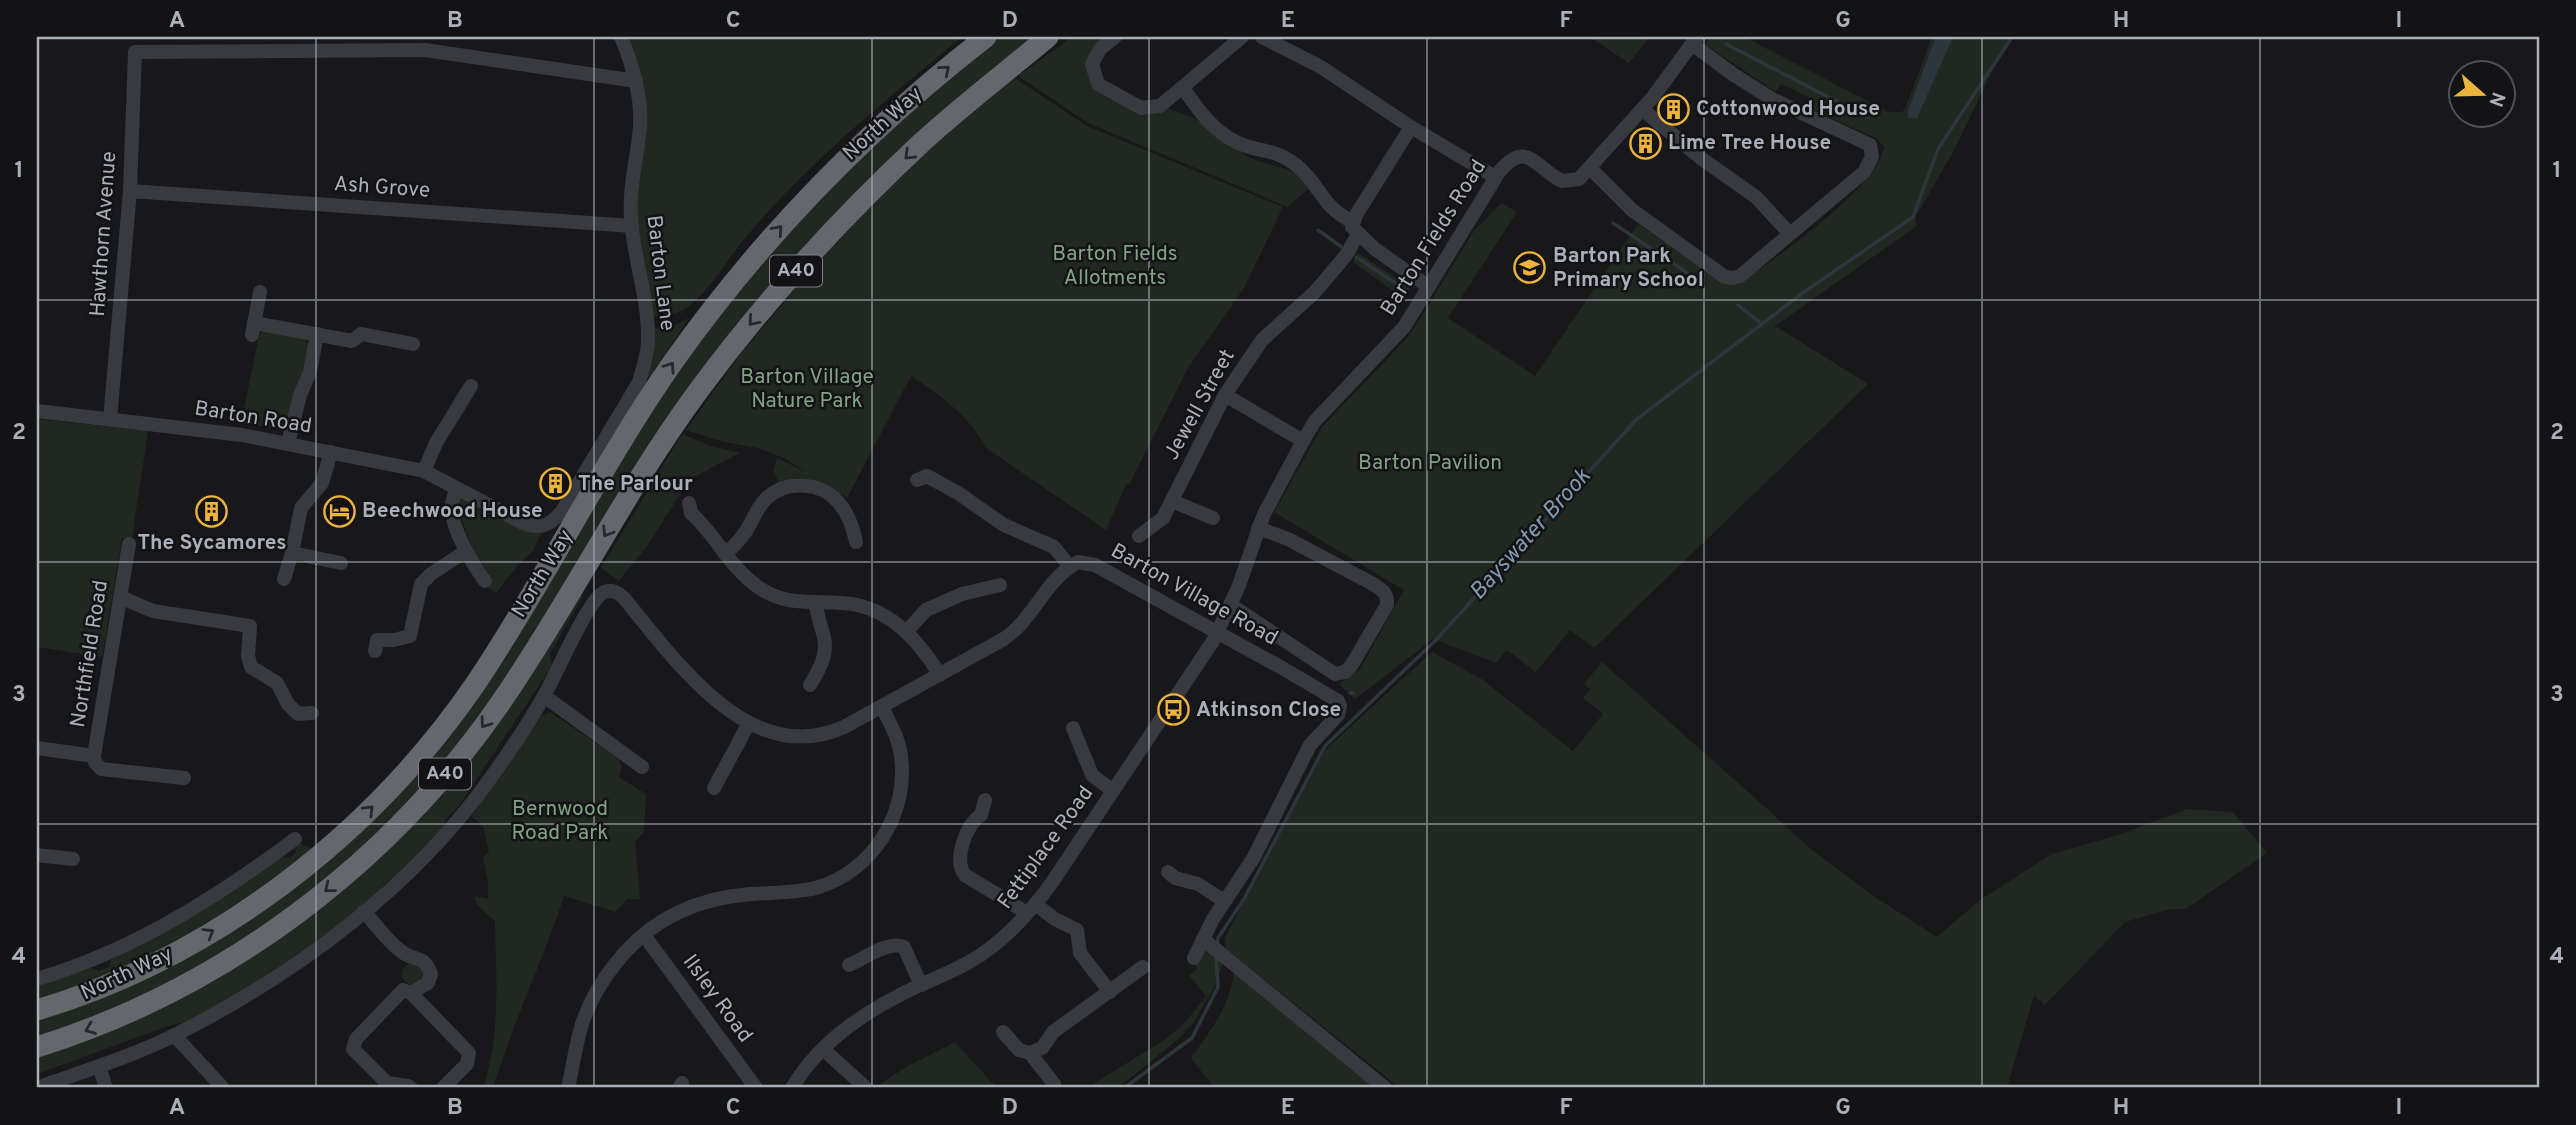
<svg xmlns="http://www.w3.org/2000/svg" width="2576" height="1125" font-family="Overpass,sans-serif">
<rect width="100%" height="100%" fill="#18181a"/>
<g fill="#202821">
<path d="M625 37H962C886 100 799 170 737 248 715 277 695 316 656 318L652 314 636 211 644 134Z"/>
<polygon points="998,37 1039,37 787,271 528,649 439,772 310,896 179,981 37,1039 37,1018 90,1000 370,821 694,345 783,236 881,137"/>
<path d="M1072 37H1115L1100 48 1099 84C1130 96 1164 106 1195 119 1216 128 1232 150 1253 159 1273 168 1298 166 1308 189L1288 207 1088 123 1018 76Z"/>
<polygon points="1590,37 1649,37 1629,63"/>
<path d="M1709 37H1744L1889 112H1902L1905 109 1932 37H2009L1953 152 1915 218 1917 226 1775 326 1868 384 1594 648 1570 630 1536 672 1507 650 1496 663 1433 639 1355 699 1339 684 1360 669 1404 590 1274 512 1322 427 1409 336 1474 231 1501 203 1517 212 1448 318 1535 376 1638 224 1712 276 1737 285C1773 260 1877 189 1884 147L1876 138 1806 107 1810 98 1781 84 1776 92 1706 45Z"/>
<path d="M1015 78 1087 126 1283 207 1244 288 1188 368 1130 483 1126 485 1106 530 986 448C969 415 941 396 911 376L847 498 824 484 799 481V477L779 483 773 471 777 458 806 472 786 459 758 448 724 442 686 430 741 353 789 297 782 293 807 265 837 243 893 178 1006 79 1010 82Z"/>
<polygon points="1358,253 1410,287 1407,297 1402,297 1353,262"/>
<polygon points="689,318 651,375 642,383 652,328 675,325"/>
<polygon points="264,331 305,339 308,345 304,370 294,390 286,430 241,423 259,336"/>
<polygon points="37,419 148,431 132,538 122,538 102,657 37,647"/>
<polygon points="682,434 711,446 740,453 690,479 647,546 619,581 601,568"/>
<polygon points="466,498 542,532 532,552 519,564 496,593 485,585 490,584 492,578 474,552 458,510 460,499"/>
<polygon points="581,595 583,596 550,654 552,666 458,807 446,819 443,828 391,881 388,881 357,913 249,988 182,1025 181,1023 168,1026 37,1074 37,1057 348,883"/>
<polygon points="1432,652 1483,680 1573,751 1603,714 1583,698 1590,689 1584,684 1602,662 1773,814 1808,847 1872,895 1937,937 1981,899 2052,854 2118,835 2187,809 2233,812 2267,853 2186,909 2170,909 2125,922 2045,1005 2034,995 2007,1088 1400,1088 1226,949 1225,937 1325,750"/>
<path d="M550 712 618 758 622 767 619 777 646 794 644 832 635 842 640 899H627L616 912 564 896C543 961 513 1022 493 1088H483C501 1035 496 976 495 921L478 906 474 896 488 899V882L483 857 489 852 483 826 471 816 541 717Z"/>
<polygon points="295,842 315,849 253,898 154,956 37,1002 37,985 88,967 99,971 109,967 112,957 280,856 290,858 296,853"/>
<polygon points="1204,946 1224,959 1215,986 1193,1023 1176,1041 1118,1088 1086,1088 1166,1039 1183,1025 1206,996 1189,975 1197,970 1196,964"/>
<circle cx="413" cy="974" r="11"/>
<path d="M1234 972 1375 1088H1214L1191 1058C1210 1032 1231 1004 1234 972Z"/>
<polygon points="955,1042 997,1088 874,1088 908,1066"/>
</g>
<polygon fill="#2e363d" points="1936,37 1953,37 1917,118 1908,118 1908,111"/>
<g fill="none" stroke-linecap="round" stroke-linejoin="round">
<g stroke="#2e363d" stroke-width="3.5">
<polyline points="1726,44 1867,117"/>
<polyline points="1613,223 1701,282"/>
<polyline points="1318,230 1343,248"/>
<polyline points="1356,257 1407,291"/>
<polyline points="1738,305 1762,324"/>
<polyline points="1350,693 1353,693"/>
<polyline points="1217,945 1218,938 1244,899 1325,746 1436,640 1637,419 1804,292 1913,217 1938,149 2012,37"/>
<polyline points="1124,1088 1192,1038 1218,987 1216,956"/>
</g>
<g stroke="#393a3f" stroke-width="14">
<polyline points="1115,37 1100,49 1092,64 1098,84 1141,108 1160,106 1242,37"/>
<polyline points="1262,37 1321,67 1411,127 1495,177"/>
<path d="M1183 88C1199 111 1217 137 1246 146 1266 152 1279 151 1296 165 1321 185 1320 206 1353 222"/>
<polyline points="1642,109 1702,159 1756,197 1789,233"/>
<polyline points="1411,127 1356,215 1352,227 1375,249 1429,287"/>
<polyline points="1590,168 1632,210 1725,277 1733,278 1740,276 1864,172 1872,157 1870,145 1772,99 1734,75 1692,44"/>
<polyline points="130,191 632,226"/>
<polyline points="254,323 352,341 361,334 413,344"/>
<polyline points="252,335 260,292"/>
<polyline points="1225,395 1303,441"/>
<path d="M37 411 242 435 424 471 523 523C541 529 550 526 562 511L639 382C643 368 648 354 648 340 649 298 633 258 631 217 629 189 636 163 639 136 644 102 634 68 621 37"/>
<polyline points="110,419 130,191 135,52 425,50 636,81"/>
<polyline points="288,443 300,395 310,372 317,334"/>
<polyline points="424,471 436,443 471,386"/>
<polyline points="917,480 927,476 958,493 1004,525 1054,547 1070,567"/>
<path d="M457 489C455 494 452 500 452 505 449 525 473 565 485 581"/>
<polyline points="1172,501 1213,518"/>
<path d="M689 503 691 513C718 537 734 576 768 593 792 605 815 601 841 603 887 605 917 638 940 675"/>
<polyline points="1139,536 1163,518 1225,395 1262,340 1315,292 1347,254 1358,234"/>
<polyline points="292,553 341,563"/>
<path d="M725 554C732 548 739 541 744 534 753 522 756 507 768 497 787 480 821 482 838 502 848 513 853 527 856 542"/>
<polyline points="284,579 292,553 301,508 322,483 331,452"/>
<polyline points="120,597 153,611 250,626 248,656 251,667 277,683 288,704 298,714 312,713"/>
<path d="M1231 605 1335 674 1345 672 1351 666 1387 605C1388 593 1382 590 1373 584L1288 539 1258 528"/>
<polyline points="907,631 926,610 962,594 1000,585"/>
<polyline points="375,651 377,640 394,640 410,636 421,584 431,574 466,551"/>
<path d="M810 685C819 670 828 655 824 637 821 625 817 616 816 604"/>
<polyline points="544,696 642,767"/>
<polyline points="1073,728 1092,775 1113,791"/>
<polyline points="37,748 94,756 129,544"/>
<polyline points="94,756 95,762 101,769 184,778"/>
<polyline points="714,788 749,723"/>
<path d="M985 800 981 815C966 824 953 860 965 875L1027 913"/>
<polyline points="37,855 73,859"/>
<polyline points="1168,872 1175,878 1198,884 1224,901"/>
<polyline points="1035,904 1055,919 1077,930 1080,953 1110,992"/>
<path d="M364 911C376 925 388 942 402 952 415 962 424 954 431 974L428 983 411 993"/>
<polyline points="644,935 756,1088"/>
<polyline points="1203,939 1385,1088"/>
<path d="M849 965C863 959 889 940 904 947L921 985"/>
<path d="M37 979C132 951 216 898 295 839"/>
<polyline points="1003,1032 1019,1050 1030,1053 1054,1084"/>
<polyline points="174,1035 223,1088"/>
<polyline points="823,1049 866,1088"/>
<polyline points="1030,1053 1042,1048 1053,1032 1143,967"/>
<polyline points="99,1066 106,1088"/>
<path d="M37 1088C83 1071 131 1057 175 1035 296 974 413 888 492 776 511 749 531 721 546 692 558 670 584 610 600 595 608 588 616 591 623 597 675 659 749 770 844 727L1002 640C1034 620 1044 580 1078 562L1095 565 1284 669 1338 701 1340 706 1338 715 1310 745 1254 857 1213 919 1194 958"/>
<polyline points="411,1088 408,1086 387,1083 353,1049 356,1039 403,990 411,993 469,1053 467,1064 443,1088"/>
<path d="M568 1088C573 1066 576 1042 583 1021 597 982 627 943 661 922 685 907 714 898 742 895 766 892 791 894 816 888 872 872 909 814 901 756 899 739 890 723 882 707"/>
<polyline points="679,1088 682,1083"/>
<path d="M792 1088C821 1039 869 1009 920 985 941 976 963 967 982 954 1010 935 1033 909 1053 881L1213 641 1238 588 1264 514 1303 441 1315 421 1404 327 1499 172C1527 139 1534 167 1562 181L1579 179 1653 97 1697 37"/>
</g>
<g stroke="#65676f" stroke-width="21">
<path d="M37 1010C214 957 372 835 476 683 546 579 601 465 673 362 761 238 866 130 986 37"/>
<path d="M37 1047C223 989 388 865 499 705 570 603 625 490 699 390 764 302 839 220 919 145 960 107 1005 73 1048 37"/>
</g>
</g>
<defs><path id="oneway-chevron" d="M-2-3.5L2.5 0L-2 3.5" fill="none" stroke-width="1.6" stroke-linecap="round" stroke-linejoin="round" transform="scale(1.75)"/></defs>
<g stroke="#28282c">
<use href="#oneway-chevron" transform="translate(945 70) rotate(-40)"/>
<use href="#oneway-chevron" transform="translate(909 155) rotate(136)"/>
<use href="#oneway-chevron" transform="translate(778 230) rotate(-49)"/>
<use href="#oneway-chevron" transform="translate(753 321) rotate(131)"/>
<use href="#oneway-chevron" transform="translate(670 367) rotate(-55)"/>
<use href="#oneway-chevron" transform="translate(607 532) rotate(122)"/>
<use href="#oneway-chevron" transform="translate(485 723) rotate(126)"/>
<use href="#oneway-chevron" transform="translate(369 810) rotate(-45)"/>
<use href="#oneway-chevron" transform="translate(329 888) rotate(141)"/>
<use href="#oneway-chevron" transform="translate(209 933) rotate(-31)"/>
<use href="#oneway-chevron" transform="translate(90 1029) rotate(159)"/>
</g>
<path fill="none" stroke="#aaafb9" stroke-width="2" stroke-opacity="0.55" d="M316 37V1088M594 37V1088M872 37V1088M1149 37V1088M1427 37V1088M1704 37V1088M1982 37V1088M2260 37V1088M37 300H2539M37 562H2539M37 824H2539"/>
<defs>
<symbol id="building-ring" viewBox="-11 -11 22 22"><circle r="9.5" fill="#131315" stroke="#edb43c" stroke-width="1.5"/><path d="M-4-6H4V6H1V3H-1V6H-4ZM-2.5-4.3h1.7v1.8h-1.7ZM.8-4.3h1.7v1.8H.8ZM-2.5-1h1.7V.8h-1.7ZM.8-1h1.7V.8H.8Z" fill="#edb43c"/></symbol>
<symbol id="school-ring" viewBox="-11 -11 22 22"><circle r="9.5" fill="#131315" stroke="#edb43c" stroke-width="1.5"/><path d="M0-5L7-2L0 1L-7-2ZM-4 1L0 2.5L4 1V4Q0 6-4 4Z" fill="#edb43c"/></symbol>
<symbol id="hotel-ring" viewBox="-11 -11 22 22"><circle r="9.5" fill="#131315" stroke="#edb43c" stroke-width="1.5"/><path d="M-6-4.5h1.5V1H6V5H4.5V3h-9V5H-6ZM-4 0a1.8 1.8 0 1 1 3.6 0ZM.5 0V-2.5h3Q6-2.5 6 0Z" fill="#edb43c"/></symbol>
<symbol id="bus-ring" viewBox="-11 -11 22 22"><circle r="9.5" fill="#131315" stroke="#edb43c" stroke-width="1.5"/><path d="M-5-6H5V4H4V6H2V4H-2V6H-4V4H-5ZM-3.5-4V0h7V-4ZM-3.5 1.2v1.5H-2V1.2ZM2 1.2v1.5H3.5V1.2Z" fill="#edb43c"/></symbol>
</defs>
<g fill-rule="evenodd">
<use href="#building-ring" x="1656" y="92" width="35" height="35"/>
<use href="#building-ring" x="1628" y="126" width="35" height="35"/>
<use href="#school-ring" x="1512" y="250" width="35" height="35"/>
<use href="#building-ring" x="538" y="466" width="35" height="35"/>
<use href="#building-ring" x="194" y="494" width="35" height="35"/>
<use href="#hotel-ring" x="322" y="494" width="35" height="35"/>
<use href="#bus-ring" x="1156" y="692" width="35" height="35"/>
</g>
<g text-anchor="middle" dominant-baseline="central" stroke-width="5" stroke-linejoin="round" paint-order="stroke">
<g fill="#131315" stroke="#7d8088" stroke-width="2">
<rect x="770" y="255.5" width="52" height="31" rx="5"/>
<rect x="419" y="758.5" width="52" height="31" rx="5"/>
</g>
<g font-size="19" font-weight="bold" fill="#aaafb9">
<text x="796" y="271">A40</text>
<text x="445" y="774">A40</text>
</g>
<g font-size="21" font-weight="bold" fill="#aaafb9" stroke="#131315" text-anchor="start">
<text x="1696" y="109">Cottonwood House</text>
<text x="1668" y="143">Lime Tree House</text>
<text x="1553" y="256">Barton Park<tspan x="1553" dy="24">Primary School</tspan></text>
<text x="578" y="484">The Parlour</text>
<text x="362" y="511">Beechwood House</text>
<text x="212" y="543" text-anchor="middle">The Sycamores</text>
<text x="1196" y="710">Atkinson Close</text>
</g>
<g font-size="21" fill="#aaafb9" stroke="#131315">
<text transform="translate(883 124) rotate(-42)">North Way</text>
<text transform="translate(382 188) rotate(4)">Ash Grove</text>
<text transform="translate(104 234) rotate(-86)">Hawthorn Avenue</text>
<text transform="translate(1434 238) rotate(-58)">Barton Fields Road</text>
<text transform="translate(660 273) rotate(83)">Barton Lane</text>
<text transform="translate(1200 405) rotate(-61)">Jewell Street</text>
<text transform="translate(253 418) rotate(9)">Barton Road</text>
<text transform="translate(543 574) rotate(-59)">North Way</text>
<text transform="translate(1194 595) rotate(29)">Barton Village Road</text>
<text transform="translate(90 654) rotate(-81)">Northfield Road</text>
<text transform="translate(1046 848) rotate(-54)">Fettiplace Road</text>
<text transform="translate(127 974) rotate(-25)">North Way</text>
<text transform="translate(717 999) rotate(54)">Ilsley Road</text>
</g>
<g font-size="21" fill="#82a384" stroke="#131315">
<text x="1115" y="254">Barton Fields<tspan x="1115" dy="24">Allotments</tspan></text>
<text x="807" y="377">Barton Village<tspan x="807" dy="24">Nature Park</tspan></text>
<text x="1430" y="463">Barton Pavilion</text>
<text x="560" y="809">Bernwood<tspan x="560" dy="24">Road Park</tspan></text>
</g>
<g font-size="23" font-style="italic" fill="#829bb3" stroke="#131315">
<text transform="translate(1531 535) rotate(-48)">Bayswater Brook</text>
</g>
</g>
<rect width="2576" height="1125" fill="none" stroke="#131315" stroke-width="77"/>
<g transform="translate(2482 94) rotate(110)"><circle r="33" fill="#131315" stroke="#4f5157" stroke-width="2"/>
<path d="M0-5L12 26L0 18L-12 26Z" fill="#edb43c"/>
<text y="-10" font-size="19" font-weight="bold" text-anchor="middle" fill="#aaafb9">N</text>
</g>
<rect x="38" y="38" width="2500" height="1048" fill="none" stroke="#aaafb9" stroke-width="2.5"/>
<g font-size="23" text-anchor="middle" font-weight="bold" fill="#aaafb9">
<text x="177" y="27">A</text>
<text x="455" y="27">B</text>
<text x="733" y="27">C</text>
<text x="1010" y="27">D</text>
<text x="1288" y="27">E</text>
<text x="1566" y="27">F</text>
<text x="1843" y="27">G</text>
<text x="2121" y="27">H</text>
<text x="2399" y="27">I</text>
<text x="19" y="177">1</text>
<text x="2557" y="177">1</text>
<text x="19" y="439">2</text>
<text x="2557" y="439">2</text>
<text x="19" y="701">3</text>
<text x="2557" y="701">3</text>
<text x="19" y="963">4</text>
<text x="2557" y="963">4</text>
<text x="177" y="1114">A</text>
<text x="455" y="1114">B</text>
<text x="733" y="1114">C</text>
<text x="1010" y="1114">D</text>
<text x="1288" y="1114">E</text>
<text x="1566" y="1114">F</text>
<text x="1843" y="1114">G</text>
<text x="2121" y="1114">H</text>
<text x="2399" y="1114">I</text>
</g>
</svg>
